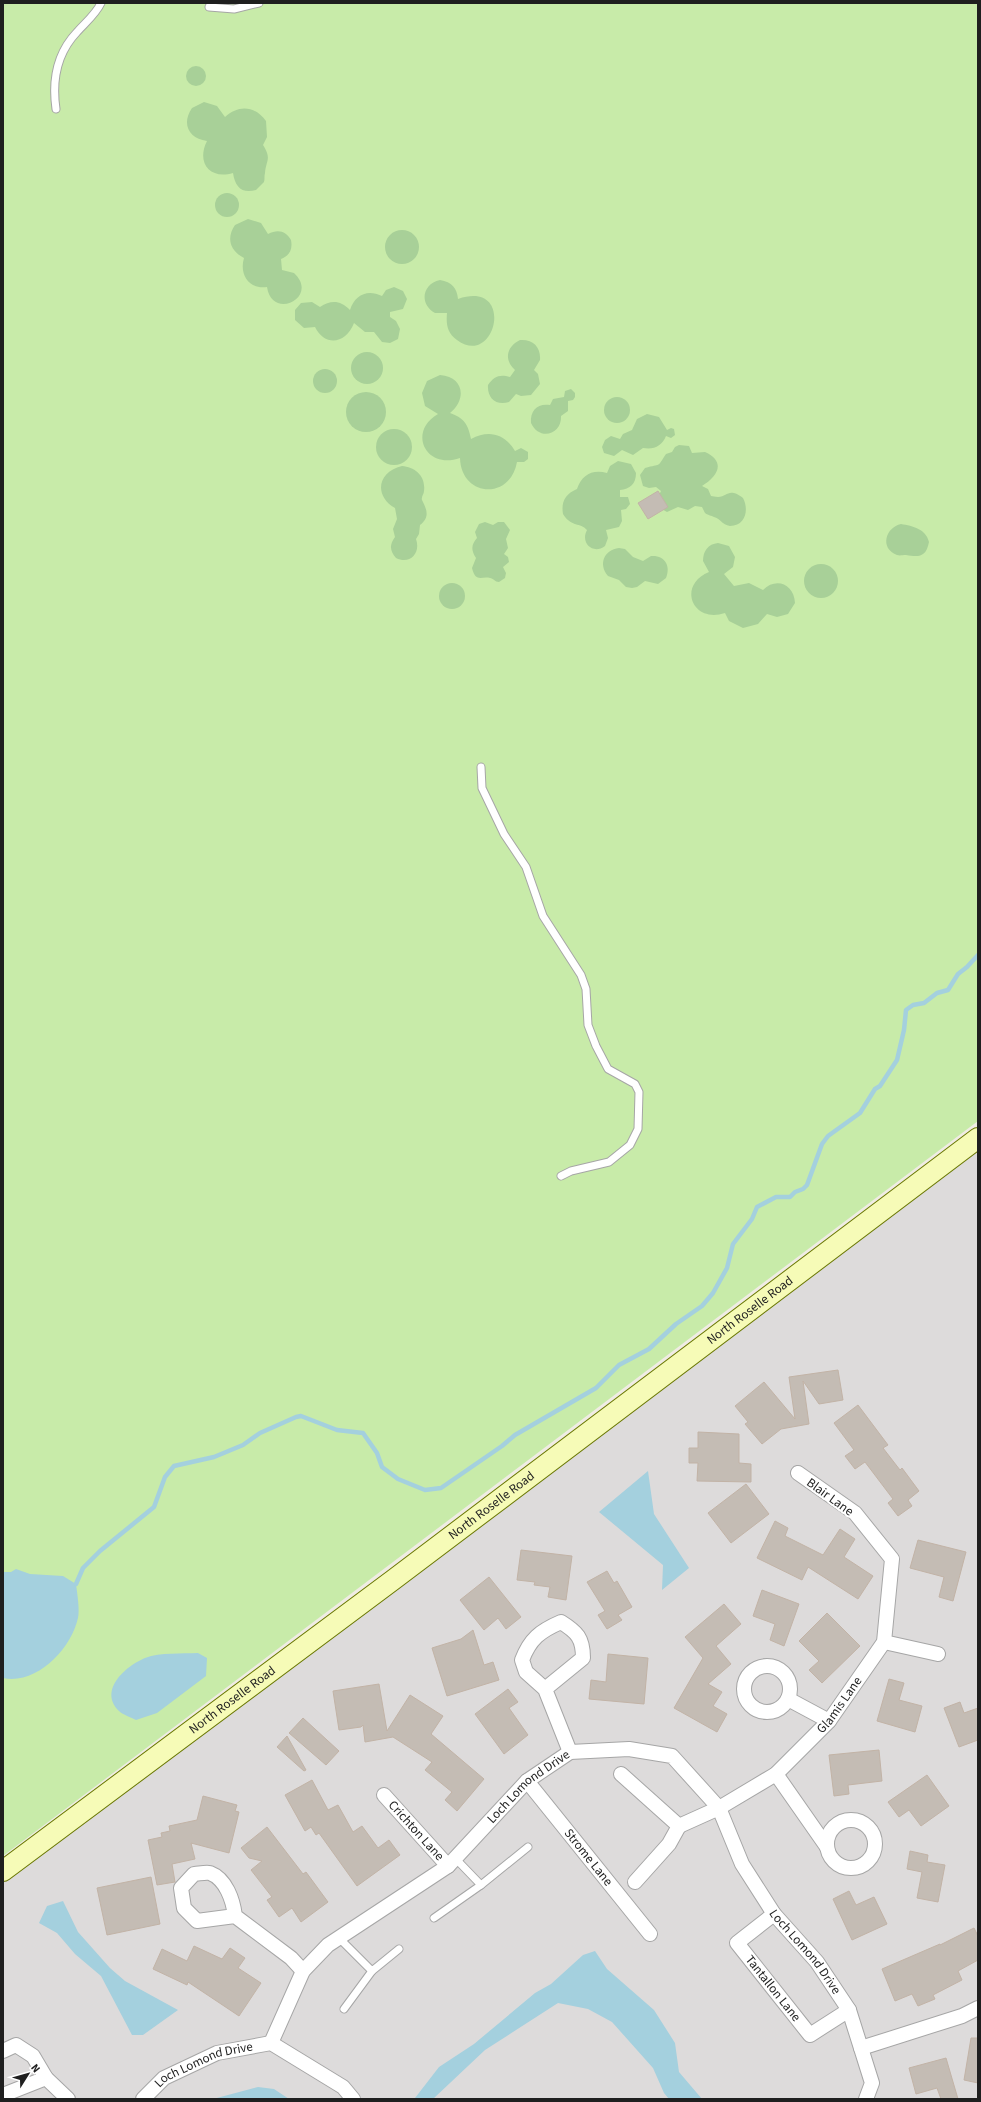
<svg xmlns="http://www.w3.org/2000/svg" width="981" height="2102" font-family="'Source Sans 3',sans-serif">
<rect width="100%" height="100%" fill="#f0ece4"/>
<polygon fill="#dddbdb" points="978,1138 978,2099 3,2099 3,1871"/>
<polygon fill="#c8eba9" points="3,3 978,3 978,1121 3,1856"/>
<g fill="#a8d098">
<circle cx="196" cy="76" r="10"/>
<path d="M204 102 217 106 225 117C239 104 255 106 266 121L267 137 263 145C272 159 266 160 265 173 264 176 265 179 264 182L256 190C242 194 235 187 233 173 210 180 196 163 207 141 189 139 181 124 192 108Z"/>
<circle cx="227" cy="205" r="12"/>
<path d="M248 219 261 223 268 234C278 229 286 231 291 240 293 250 289 256 281 259L282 270 294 273C320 297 272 321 267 287 249 290 239 274 244 258 230 251 226 238 235 225Z"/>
<circle cx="402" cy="247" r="17"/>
<path d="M440 280C452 282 457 288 458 299 516 279 496 369 457 340 447 333 446 324 447 313H435C419 304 422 284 440 280Z"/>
<path d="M394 287 403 291 407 299 403 309 390 312V317L396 321 400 329 398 339 390 343 382 342 374 332H365L354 323C346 344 325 347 315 327L304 328 295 320V310L301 303 312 302 320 307C331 300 340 300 350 310 355 295 367 289 382 296L386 290Z"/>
<path d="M520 340C533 339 541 347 540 360L534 370 538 374 540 384 531 395 521 396 516 394 509 402C496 406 487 398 488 385 494 376 500 374 510 377L515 370C504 360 506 347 520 340Z"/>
<circle cx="367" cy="368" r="16"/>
<circle cx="325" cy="381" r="12"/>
<path d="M440 375C464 377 467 399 450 413 464 418 468 424 471 439 489 429 505 434 515 451L521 448 528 452V459L524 462H517C510 501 461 497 460 458 426 470 407 432 438 414L425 406 422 393 427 381Z"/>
<path d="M571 389 575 393V397L573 400 568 401V411L561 416C562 435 539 441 531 423 530 410 538 403 550 405L553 399 564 397 565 391Z"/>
<circle cx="366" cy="412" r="20"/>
<circle cx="617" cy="410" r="13"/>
<path d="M647 414 659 417 667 430 671 428 674 429 675 435 671 438 666 436C662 446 654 450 643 448L633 455 622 450 614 456 604 453 602 447 605 440 611 436 620 439 623 434 632 430 637 419Z"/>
<circle cx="394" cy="447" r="18"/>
<path d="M679 445 689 446 692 453 705 452C727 462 717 477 702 486L708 489 711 496C713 496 715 497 718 497 728 497 728 487 743 498 749 509 746 526 730 526 722 525 720 518 714 517 711 515 709 516 705 513L702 507 695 506 688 510 678 507 667 512 660 508 658 497 661 491 656 487 649 488 643 486 640 475 645 468C662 463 656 469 666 454L672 452 675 447Z"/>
<path d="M618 461 631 464 636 473C636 484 630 489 620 490V497H628L630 504 626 509 621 510 622 521 619 527 606 530 608 538 605 546C593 555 580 543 587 530 580 522 572 528 563 514 561 502 565 494 577 489 582 475 592 469 607 473L610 466Z"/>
<path d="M402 466C415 467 426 476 424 491 424 494 421 497 422 500 427 510 430 517 420 525L419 534 416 539C421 553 410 565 396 558 390 551 389 545 395 537L393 529 397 519 395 508C374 496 377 472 402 466Z"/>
<path d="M485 522 493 525 498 522H504L510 530 506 539 508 548 504 554 508 557 509 562 503 567 506 573 505 578 499 582C495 582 493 578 490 578 481 576 476 583 472 568L476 558C471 550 471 545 477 538L475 532 479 524Z"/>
<path d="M901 524C913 526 926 529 929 542 926 558 918 557 906 555 902 555 900 556 897 555 879 548 886 527 901 524Z"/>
<path d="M718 543 729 546 735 557 733 567 724 574 734 586 749 583 763 590C776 577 794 584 795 603L788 614 777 617 767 614 758 624 743 628 729 621 725 613C692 624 677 585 709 572L703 561C703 551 708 544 718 543Z"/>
<path d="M619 548 625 549 633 557 643 561 651 556C665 555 671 566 666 578L658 584 645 581 637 587 632 588 626 587 619 580 608 576C598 564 604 550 619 548Z"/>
<circle cx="821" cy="581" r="17"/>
<circle cx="452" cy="596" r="13"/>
</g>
<g fill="#a4d0de">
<polygon points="648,1471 654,1514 689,1568 662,1590 663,1565 599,1512"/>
<path d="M16 1569 30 1574 63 1576 76 1584C77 1592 80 1610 78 1618 71 1649 37 1685 3 1678V1572H11Z"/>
<path d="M198 1653 207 1658 206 1676 157 1713 136 1720C131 1717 123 1715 119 1711 98 1690 126 1666 145 1658 161 1652 181 1654 198 1653Z"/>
<polygon points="63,1901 78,1932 110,1968 125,1981 178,2010 143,2035 132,2035 101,1976 75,1954 57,1933 39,1923 47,1906"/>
<polygon points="595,1951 607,1969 654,2010 675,2043 679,2072 702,2099 669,2099 664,2093 653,2068 612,2022 588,2009 558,2003 485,2050 433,2099 415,2098 439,2067 474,2044 535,1993 551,1984 583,1955"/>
<polygon points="258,2087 274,2089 289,2099 213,2099"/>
</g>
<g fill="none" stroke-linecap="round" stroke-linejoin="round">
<polyline stroke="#a4d0de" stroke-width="4.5" points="76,1584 83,1568 100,1551 154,1507 165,1477 174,1466 214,1457 243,1445 260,1433 296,1417 301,1416 337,1430 363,1433 377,1453 382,1467 398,1479 425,1490 441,1488 502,1446 515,1435 596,1388 619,1365 649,1349 676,1324 702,1306 713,1293 727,1268 733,1244 752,1219 757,1207 776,1197 790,1197 795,1192 803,1189 807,1185 822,1144 828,1136 860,1113 875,1089 880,1086 897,1060 904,1030 906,1010 913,1005 924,1003 937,993 948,990 958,974 967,967 978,955"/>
</g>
<g fill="#c4bcb4" stroke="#c2b3a6">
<polygon points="658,491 668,507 648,519 638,503"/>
<polygon points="838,1370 843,1400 819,1404 803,1381 809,1424 781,1429 762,1444 745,1424 748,1422 735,1406 764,1382 795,1419 789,1377"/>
<polygon points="858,1405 888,1445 883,1448 900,1470 902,1468 919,1491 908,1500 912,1506 898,1516 888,1503 893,1499 865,1462 855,1469 845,1456 854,1450 834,1423"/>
<polygon points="698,1432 739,1434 739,1463 751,1464 751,1482 697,1481 698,1463 689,1463 689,1448 698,1448"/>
<polygon points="746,1484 769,1514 731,1543 708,1513"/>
<polygon points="775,1521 788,1528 785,1536 823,1555 840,1529 855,1539 844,1557 873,1576 858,1599 808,1567 802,1580 757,1558"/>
<polygon points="918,1540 966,1552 953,1601 939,1597 944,1577 910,1568"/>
<polygon points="521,1550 572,1556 566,1600 548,1597 550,1587 534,1585 535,1582 517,1580"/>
<polygon points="607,1571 614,1583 617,1581 632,1607 618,1615 622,1620 607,1629 598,1615 605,1611 587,1582"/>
<polygon points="489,1577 521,1617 506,1629 498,1618 484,1630 460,1600"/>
<polygon points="762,1590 799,1604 784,1646 770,1640 775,1624 753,1616"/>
<polygon points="724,1604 741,1624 716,1646 731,1664 708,1684 722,1692 713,1706 727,1714 717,1732 674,1708 703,1658 685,1637"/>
<polygon points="827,1613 860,1646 822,1683 809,1670 819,1661 799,1641"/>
<polygon points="473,1630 484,1665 493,1662 499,1680 447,1696 432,1648 461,1639"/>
<polygon points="608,1654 648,1658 644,1704 589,1699 591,1680 606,1682"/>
<polygon points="889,1679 904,1683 899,1700 922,1706 915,1732 877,1721"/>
<polygon points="379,1684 387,1731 410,1695 443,1716 431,1734 484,1779 457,1811 445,1800 452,1792 425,1770 432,1762 393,1737 365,1742 363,1725 361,1727 339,1730 333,1691"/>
<polygon points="508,1689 518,1702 509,1708 528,1735 504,1754 475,1714"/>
<polygon points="960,1702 964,1713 978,1708 978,1740 959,1747 944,1708"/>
<polygon points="303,1718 339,1751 326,1765 289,1733"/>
<polygon points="287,1736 306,1770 304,1771 277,1747"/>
<polygon points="879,1750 882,1781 848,1785 849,1794 834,1796 829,1755"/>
<polygon points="927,1775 949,1806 921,1826 909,1810 899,1817 888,1802"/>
<polygon points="312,1780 328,1810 338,1805 353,1832 362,1826 378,1848 389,1840 400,1855 357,1886 319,1833 316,1835 311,1827 305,1831 285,1795"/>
<polygon points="203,1796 237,1805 235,1811 239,1812 229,1853 191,1843 195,1859 172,1864 175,1882 157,1885 148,1840 162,1837 161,1833 170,1831 169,1826 197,1820"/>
<polygon points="267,1827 303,1874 306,1872 328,1902 301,1922 292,1908 279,1917 267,1900 272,1897 251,1870 262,1861 249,1858 241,1848"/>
<polygon points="910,1851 928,1855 927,1862 945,1865 938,1902 917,1898 922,1872 907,1869"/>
<polygon points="151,1877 160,1924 107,1935 97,1888"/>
<polygon points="849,1891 856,1905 874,1897 887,1924 852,1940 833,1899"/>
<polygon points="974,1928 978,1936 978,1960 958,1971 962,1980 933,1995 935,1999 918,2006 912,1994 895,2001 882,1969 940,1944 940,1945"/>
<polygon points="194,1946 222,1959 230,1948 245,1958 238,1968 261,1983 239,2016 188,1982 187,1985 153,1969 162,1949 187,1961"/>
<polygon points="971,2038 978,2038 978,2083 964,2080"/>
<polygon points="946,2058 958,2099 941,2099 937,2088 916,2094 909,2068"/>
</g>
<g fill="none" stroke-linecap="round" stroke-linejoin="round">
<defs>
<g id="lane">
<polyline points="209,7 234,9 259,3"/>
<path d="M56 109C52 81 57 53 77 32 85 23 96 14 101 3"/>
<polyline points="481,767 482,788 504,834 526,867 543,916 581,975 586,989 588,1025 596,1046 608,1069 635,1084 639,1092 638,1129 630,1145 609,1162 571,1171 561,1176"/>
<polyline points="455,1858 481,1885 528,1847"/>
<polyline points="434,1918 481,1885"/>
<polyline points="338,1937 372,1971 399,1949"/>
<polyline points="344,2009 372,1971"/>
</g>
<g id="street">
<polyline points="884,1642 938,1654"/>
<circle cx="767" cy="1689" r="23"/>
<path d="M545 1689 583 1658C583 1638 577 1632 561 1622 540 1631 530 1639 522 1660L526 1672 545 1689 570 1752"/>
<polyline points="788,1699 829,1721"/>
<path id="s1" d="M621 1774 679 1826 719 1808 776 1774 829 1721 884 1642 892 1559 855 1513 798 1473"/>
<polyline points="776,1774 827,1847"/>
<path id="s2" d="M527 1781 650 1934"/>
<path id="s3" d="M384 1795 448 1866"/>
<circle cx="851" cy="1844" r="24"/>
<polyline points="635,1882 669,1844 679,1826"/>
<path id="s4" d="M774 1914 737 1943 810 2035 849 2010"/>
<path d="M235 1916 197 1921 184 1908 181 1888 194 1874C198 1874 205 1872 210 1873 226 1879 233 1900 235 1916L291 1958 303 1971"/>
<path id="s5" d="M271 2043 303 1971 328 1945 448 1866 527 1781 570 1752 629 1749 672 1756 719 1808 742 1864 774 1914 817 1962 849 2010 872 2083 866 2099"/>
<polyline points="861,2048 962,2016 978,2008"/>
<polyline points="3,2051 16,2045 33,2056 46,2078 68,2099"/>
<polyline points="3,2095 46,2078"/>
<path id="s6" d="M143 2099 164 2078 217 2053 271 2043 343 2087 353 2099"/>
</g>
<g id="secondary">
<path id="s7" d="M3 1871 393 1580 978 1138"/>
</g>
</defs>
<use href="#lane" stroke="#a6a6a6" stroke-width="9"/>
<use href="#street" stroke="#a6a6a6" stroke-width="16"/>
<use href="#secondary" stroke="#6a7803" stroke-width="22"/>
<use href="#lane" stroke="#fff" stroke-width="7"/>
<use href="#street" stroke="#fff" stroke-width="14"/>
<use href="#secondary" stroke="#f6fbb7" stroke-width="20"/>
</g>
<g text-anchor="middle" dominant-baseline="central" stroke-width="4" stroke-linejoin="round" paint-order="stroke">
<g font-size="13" fill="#1f1f1f" stroke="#fff">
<text stroke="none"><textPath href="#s7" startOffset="934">North Roselle Road</textPath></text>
<text transform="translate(830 1497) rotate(36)">Blair Lane</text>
<text stroke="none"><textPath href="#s7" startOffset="610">North Roselle Road</textPath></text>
<text stroke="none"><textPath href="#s7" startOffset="286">North Roselle Road</textPath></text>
<text stroke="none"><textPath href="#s1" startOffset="282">Glamis Lane</textPath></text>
<text stroke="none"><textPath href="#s5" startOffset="372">Loch Lomond Drive</textPath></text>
<text stroke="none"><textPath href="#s3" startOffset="48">Crichton Lane</textPath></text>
<text stroke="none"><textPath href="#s2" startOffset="98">Strome Lane</textPath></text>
<text stroke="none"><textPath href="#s5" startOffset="768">Loch Lomond Drive</textPath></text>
<text stroke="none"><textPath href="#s4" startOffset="105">Tantallon Lane</textPath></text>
<text stroke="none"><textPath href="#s6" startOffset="72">Loch Lomond Drive</textPath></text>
</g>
</g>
<rect width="981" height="2102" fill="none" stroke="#1f1f1f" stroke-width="8"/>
<g transform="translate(28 2074) rotate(53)" stroke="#ffffff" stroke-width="3" paint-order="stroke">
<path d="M0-3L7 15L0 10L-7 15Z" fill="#1f1f1f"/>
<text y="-6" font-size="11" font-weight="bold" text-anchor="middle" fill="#1f1f1f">N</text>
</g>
</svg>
